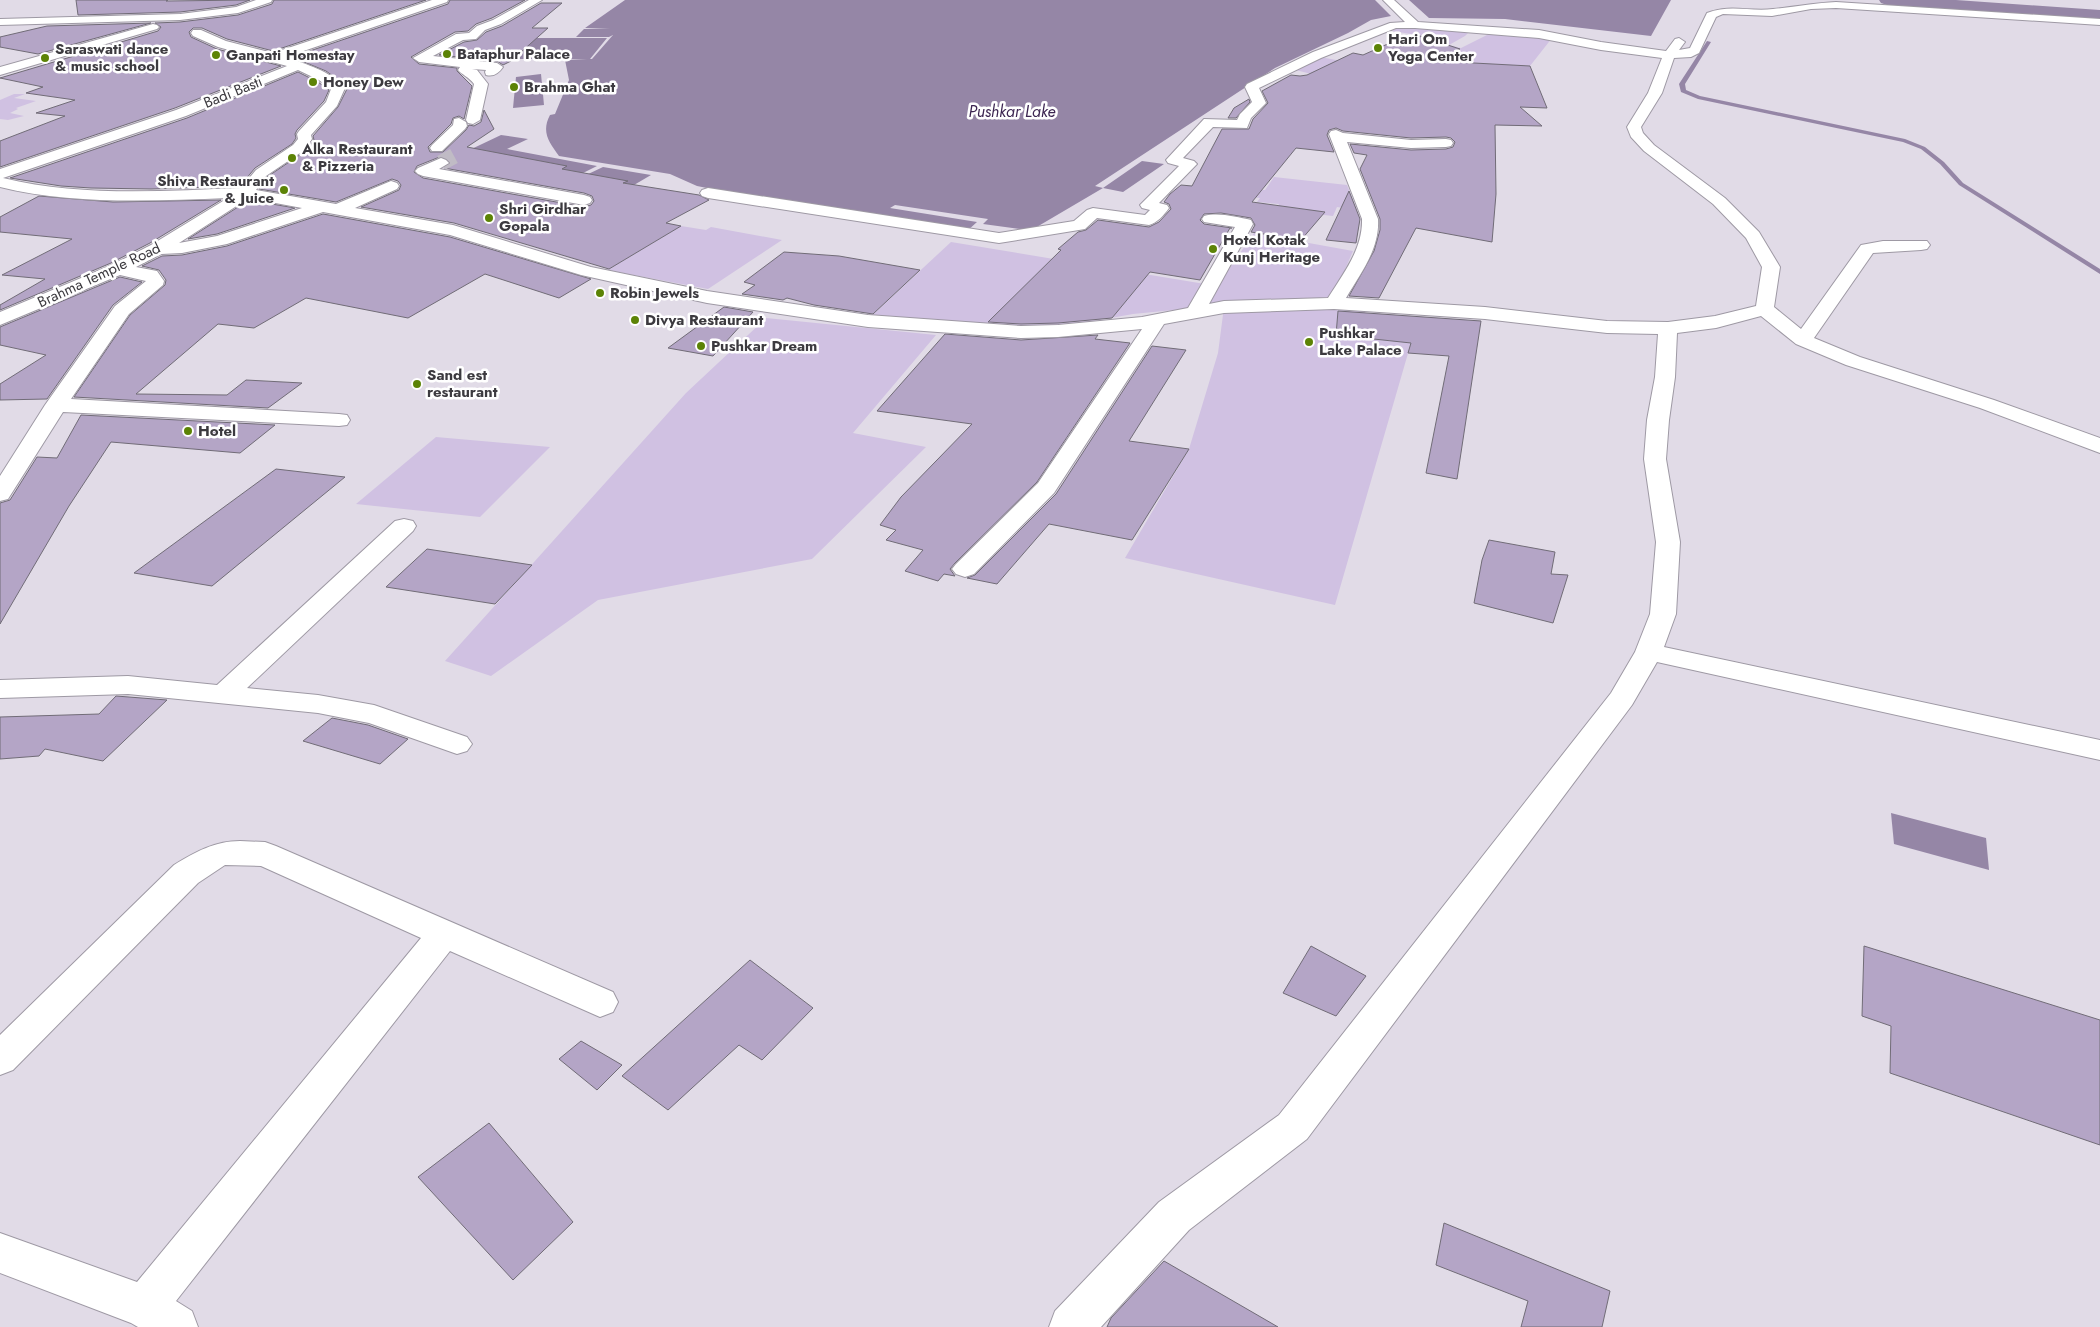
<svg xmlns="http://www.w3.org/2000/svg" width="2100" height="1327" font-family="Jost,sans-serif">
<rect width="100%" height="100%" fill="#e1dbe7"/>
<g fill="#d0c1e2">
<polygon points="1400,27 1471,30 1465,36 1449,45 1461,48 1493,32 1552,38 1530,66 1461,63 1315,75 1292,69 1320,57 1363,65 1430,37 1392,31"/>
<polygon points="14,94 25,94 14,98 36,101 16,108 18,109 10,113 24,116 8,120 0,119 0,100"/>
<polygon points="1274,177 1347,185 1357,210 1337,207 1333,216 1277,210 1279,204 1257,202 1260,198 1250,197 1260,190 1265,190"/>
<polygon points="681,226 706,230 711,227 782,240 708,289 607,270"/>
<polygon points="1254,233 1353,251 1331,302 1235,304 1133,314 1011,336 867,320 951,242 1217,286"/>
<polygon points="1365,305 1364,337 1411,343 1335,605 1125,558 1189,449 1218,353 1224,307"/>
<polygon points="766,318 936,335 853,433 926,447 812,559 598,600 491,676 445,661 686,393"/>
<polygon points="436,437 550,447 480,517 356,504"/>
</g>
<g fill="#9586a6">
<path d="M625 0H1375L1391 16 1371 20 1348 33 1275 68 1095 186 1103 188 1142 161 1164 164 1123 192 1103 188 1035 228 1028 230 983 224 988 219 895 205 890 208 977 222 967 231 884 215 717 190 697 186 670 174 559 156C549 142 541 132 550 115L555 114 569 80 565 60 587 59H517V54L531 38H607L590 59H592L613 35 609 37H576L584 29H610L585 28Z"/>
<polygon points="1409,0 1671,0 1651,36 1505,19 1429,18"/>
<polygon points="541,74 544,105 513,108 516,77"/>
<polygon points="501,135 528,139 507,149 597,166 579,175 461,154"/>
<polygon points="603,167 651,175 634,185 584,176"/>
<polygon points="1891,813 1986,838 1989,870 1894,844"/>
</g>
<g fill="none" stroke-linecap="round" stroke-linejoin="round">
<polygon fill="#9586a6" fill-rule="evenodd" points="1707,41 1711,42 1685,84 1686,90 1700,96 1905,139 1925,147 1944,162 1963,183 2100,269 2100,274 1959,185 1940,164 1921,149 1903,142 1698,99 1681,92 1679,84"/>
<polygon fill="#9586a6" fill-rule="evenodd" points="1879,0 1956,0 2100,10 2100,20 1887,5 1881,3"/>
</g>
<g fill="#b4a5c6" stroke="#716c77" fill-rule="evenodd">
<polygon points="76,0 168,0 166,1 250,0 236,5 180,12 78,15"/>
<polygon points="274,0 426,0 273,51 227,39 202,28 193,28 189,32 191,37 217,49 281,66 175,108 0,167 0,141 65,116 36,113 75,100 26,93 43,87 0,78 158,31 161,27 155,23 180,22 238,15 272,4"/>
<path d="M450 0H525L492 18 476 24 468 31 455 32 411 57 419 64 457 68V71L472 86 464 119 459 116 453 118 451 124 428 147 430 152H443L466 130 469 125 474 126 481 122 484 110 494 129 467 147 567 166 562 169 628 181 623 183 699 195 709 200 666 223 681 226 609 269 454 223 361 207 399 190 401 185 398 181 392 179 336 202 259 189 267 177 304 152 314 140 313 136 338 107 347 89 340 81 326 71 292 57 448 4ZM442 156 451 163 444 168 584 193 592 196 594 201 591 205 584 207 423 178 414 172 417 166Z"/>
<polygon points="541,3 562,3 532,28 548,28 511,61 503,65 497,61 439,55 464,42 477,40 486,32 502,26"/>
<polygon points="151,23 38,54 0,47 0,37 47,26"/>
<polygon points="1417,35 1460,49 1436,61 1530,66 1547,108 1520,107 1542,126 1495,125 1496,194 1492,242 1416,228 1379,298 1349,296 1374,251 1380,230 1380,219 1360,169 1367,155 1354,153 1350,144 1411,150 1446,149 1453,147 1455,142 1451,138 1446,137 1411,138 1343,131 1336,128 1329,130 1327,135 1334,152 1296,148 1252,202 1325,212 1301,240 1251,232 1255,225 1251,218 1221,213 1204,214 1200,220 1204,224 1232,228 1230,228 1200,280 1150,272 1112,318 1058,323 1021,324 988,322 1061,250 1058,249 1078,232 1086,230 1098,220 1149,227 1159,222 1171,209 1169,204 1164,202 1170,194 1181,185 1192,186 1222,129 1249,129 1253,119 1268,103 1262,91 1291,75 1300,76 1307,75 1353,53 1363,55 1401,38"/>
<polygon points="298,72 318,82 329,90 324,101 297,130 295,134 296,138 292,144 255,168 240,186 151,189 91,188 61,186 10,178 187,118"/>
<polygon points="1249,99 1250,102 1236,118 1228,118 1234,108"/>
<polygon points="1349,191 1360,219 1356,243 1326,240"/>
<polygon points="39,196 113,202 221,200 150,243 111,263 0,310 0,305 45,279 2,275 72,239 0,232 0,217"/>
<polygon points="249,200 295,208 217,234 188,239"/>
<polygon points="323,214 450,237 591,279 559,298 485,274 408,318 306,298 254,328 218,324 136,394 227,395 246,380 302,383 268,408 74,397 130,315 165,285 166,280 159,270 142,266 162,256 182,255 227,246"/>
<polygon points="784,252 839,256 920,270 873,314 814,305 787,298 783,300 742,294 755,285 744,282"/>
<polygon points="120,277 142,282 113,305 47,399 0,400 0,384 46,355 0,345 0,327"/>
<polygon points="724,307 753,312 713,356 668,348"/>
<polygon points="1338,311 1481,321 1457,479 1426,473 1449,356 1408,353 1411,343 1336,335"/>
<polygon points="945,334 1021,340 1098,335 1095,339 1130,343 1037,482 955,563 950,569 955,576 944,574 938,581 905,571 923,550 886,540 896,530 880,525 901,497 972,424 877,411"/>
<polygon points="1152,346 1186,350 1129,441 1189,449 1132,540 1049,524 997,584 967,578 975,575 1056,494"/>
<polygon points="81,415 275,425 240,453 111,442 69,506 0,624 0,503 10,500 37,457 57,458"/>
<polygon points="276,469 345,477 212,586 134,573"/>
<polygon points="1489,540 1555,552 1551,574 1568,575 1553,623 1474,603 1482,560"/>
<polygon points="427,549 532,565 495,604 386,587"/>
<polygon points="116,696 167,700 103,761 45,749 39,756 0,759 0,717 99,714"/>
<polygon points="332,718 368,725 408,739 380,764 303,741"/>
<polygon points="1311,946 1366,976 1336,1016 1283,993"/>
<polygon points="1864,946 2100,1020 2100,1145 1890,1073 1891,1026 1862,1016"/>
<polygon points="750,960 813,1008 762,1060 739,1045 668,1110 622,1076"/>
<polygon points="581,1041 622,1065 597,1090 559,1059"/>
<polygon points="489,1123 573,1222 513,1280 418,1177"/>
<polygon points="1444,1223 1610,1291 1602,1327 1521,1327 1528,1301 1436,1265"/>
<polygon points="1164,1261 1278,1327 1107,1327 1111,1318"/>
</g>
<g fill="none" stroke-linecap="round" stroke-linejoin="round">
<polyline stroke="#c0bbc5" stroke-width="16" stroke-dasharray="16 8" stroke-linecap="butt" points="441,163 454,156"/>
<defs>
<g id="minor">
<polygon points="256,0 272,0 271,2 238,13 180,20 0,25 0,19 180,14 236,7"/>
<path d="M432 0H448L447 2 286 57C305 64 331 71 345 88L337 106 311 135 312 139 303 151 266 176 256 190 336 204 391 181 397 183 399 186 397 189 355 208 453 225 591 267 707 291 868 315 1021 326 1058 325 1142 317 1188 308 1235 227 1204 222 1202 219 1204 216C1218 212 1237 217 1251 220L1253 224 1209 304 1224 301 1328 298C1343 274 1363 249 1362 219L1329 134 1331 131 1336 130 1343 133 1411 140 1446 139 1451 140 1453 143 1451 146 1446 147 1411 148 1347 142 1378 219C1380 249 1360 274 1346 298L1485 307 1607 321 1668 322 1715 316 1756 306 1762 267 1746 238 1713 204 1644 151 1631 137 1627 127 1648 93 1662 58 1601 50 1539 38 1415 28H1396L1321 58 1259 88 1266 103 1251 118 1247 128 1213 127 1183 158 1194 161 1197 164 1159 203 1167 205 1169 208C1164 215 1157 223 1149 225L1097 218 1085 229 999 243 708 198 702 196 700 193 702 190 708 188 999 233 1074 221 1087 210 1093 208 1145 215 1150 210 1142 208 1140 205 1179 166 1168 163 1166 160 1204 119 1237 120 1240 114 1252 102 1245 87 1247 84 1313 52 1390 23 1405 22 1383 0H1394L1418 22 1539 30 1601 42 1666 51 1675 39 1679 38 1685 42 1679 50 1690 48 1707 13C1730 4 1750 12 1773 9 1795 7 1815 3 1836 2L2100 19V25L1836 8 1811 9 1772 16 1723 14 1716 17 1699 53 1691 57 1674 58 1662 93 1641 127 1643 133 1654 145 1725 198 1759 232 1780 267 1774 307 1801 329 1861 245 1883 241H1927L1930 245 1927 249 1921 250 1873 253 1814 338 1860 357 1994 400 2100 438V453L1980 408 1846 365 1796 344 1761 316 1716 328 1677 333 1675 377 1669 420 1666 459 1680 542 1676 614 1664 647 2100 740V760L1657 662 1632 705 1307 1139 1189 1230 1101 1327H1049L1055 1311 1159 1202 1279 1115 1611 693 1635 652 1650 614 1656 542 1644 459 1647 420 1655 377 1658 334 1607 333 1485 319 1334 309 1224 313 1164 324 1054 493 974 574 965 577 956 574 952 569 956 564 1038 483 1142 329 1058 337 1021 338 868 327 707 303 581 275 450 235 323 212 227 244 182 253 161 254 136 267 157 271 164 281 163 285 129 314 71 399 339 414 347 415 350 420 347 425 339 426 63 412 8 499 0 501V476L45 405 115 306 146 281 120 275 0 325V312L112 265 151 245 228 198C152 201 73 205 0 187V169L176 110 287 66 218 47 193 36 191 33 193 30H201L226 41 273 53ZM298 70 319 80 331 89 326 102 299 131 297 134 298 139 293 145 256 170 241 188C163 191 79 197 3 178L186 116ZM249 198 302 208 217 236 179 243Z"/>
<path d="M529 0H542L501 24 485 30 476 39 463 40 433 56 497 63 503 67C499 73 494 77 486 75L485 72 486 70 472 69 477 70 488 84 480 120 473 124 468 123 466 120 474 84C469 77 461 74 458 70L460 67 419 62 413 58 456 34 469 33 477 26 493 20Z"/>
<polygon points="153,24 157,25 159,27 157,29 0,75 0,67"/>
<polygon points="459,118 466,122 467,126 465,129 442,151 432,151 430,148 432,145 453,125 454,119"/>
<polygon points="441,158 446,160 449,163 439,169 584,195 590,197 592,200 590,203 584,205 423,176 418,174 415,171 418,168"/>
<polygon points="404,519 413,521 416,526 413,531 247,688 318,695 374,705 467,737 472,744 467,751 457,754 369,723 318,713 128,694 0,698 0,680 128,676 217,685 395,521"/>
<path d="M240 841 265 842 276 846 613 992 618 1002 613 1012 600 1017 450 951 176 1301 192 1311 198 1327H138L131 1323 0 1273V1233L137 1282 421 938 261 866 225 865 198 883 13 1070 0 1075V1035L174 865C195 852 215 841 240 841Z"/>
</g>
</defs>
<use href="#minor" stroke="#9e99a4" stroke-width="2"/>
<use href="#minor" fill="#fff" fill-rule="evenodd"/>
</g>
<g fill="#5c8306" stroke="#fff" stroke-width="2">
<circle cx="1378" cy="48" r="5"/>
<circle cx="447" cy="54" r="5"/>
<circle cx="216" cy="55" r="5"/>
<circle cx="45" cy="58" r="5"/>
<circle cx="313" cy="82" r="5"/>
<circle cx="514" cy="87" r="5"/>
<circle cx="292" cy="158" r="5"/>
<circle cx="284" cy="190" r="5"/>
<circle cx="489" cy="218" r="5"/>
<circle cx="1213" cy="249" r="5"/>
<circle cx="600" cy="293" r="5"/>
<circle cx="635" cy="320" r="5"/>
<circle cx="1309" cy="342" r="5"/>
<circle cx="701" cy="346" r="5"/>
<circle cx="417" cy="384" r="5"/>
<circle cx="188" cy="431" r="5"/>
</g>
<g text-anchor="middle" dominant-baseline="central" stroke-width="5" stroke-linejoin="round" paint-order="stroke">
<g font-size="15" font-weight="bold" fill="#3c3a3f" stroke="#fff" text-anchor="start">
<text x="1388" y="39">Hari Om<tspan x="1388" dy="17">Yoga Center</tspan></text>
<text x="55" y="49">Saraswati dance<tspan x="55" dy="17">&amp; music school</tspan></text>
<text x="457" y="54">Bataphur Palace</text>
<text x="226" y="55">Ganpati Homestay</text>
<text x="323" y="82">Honey Dew</text>
<text x="524" y="87">Brahma Ghat</text>
<text x="302" y="149">Alka Restaurant<tspan x="302" dy="17">&amp; Pizzeria</tspan></text>
<text x="274" y="181" text-anchor="end">Shiva Restaurant<tspan x="274" dy="17">&amp; Juice</tspan></text>
<text x="499" y="209">Shri Girdhar<tspan x="499" dy="17">Gopala</tspan></text>
<text x="1223" y="240">Hotel Kotak<tspan x="1223" dy="17">Kunj Heritage</tspan></text>
<text x="610" y="293">Robin Jewels</text>
<text x="645" y="320">Divya Restaurant</text>
<text x="1319" y="333">Pushkar<tspan x="1319" dy="17">Lake Palace</tspan></text>
<text x="711" y="346">Pushkar Dream</text>
<text x="427" y="375">Sand est<tspan x="427" dy="17">restaurant</tspan></text>
<text x="198" y="431">Hotel</text>
</g>
<g font-size="15" fill="#3c3a3f" stroke="#fff">
<text transform="translate(233 92) rotate(-22)">Badi Basti</text>
<text transform="translate(99 275) rotate(-25)">Brahma Temple Road</text>
</g>
<g font-size="16" font-style="italic" fill="#3c2551" stroke="#fff">
<text x="1012" y="111">Pushkar Lake</text>
</g>
</g>
</svg>
